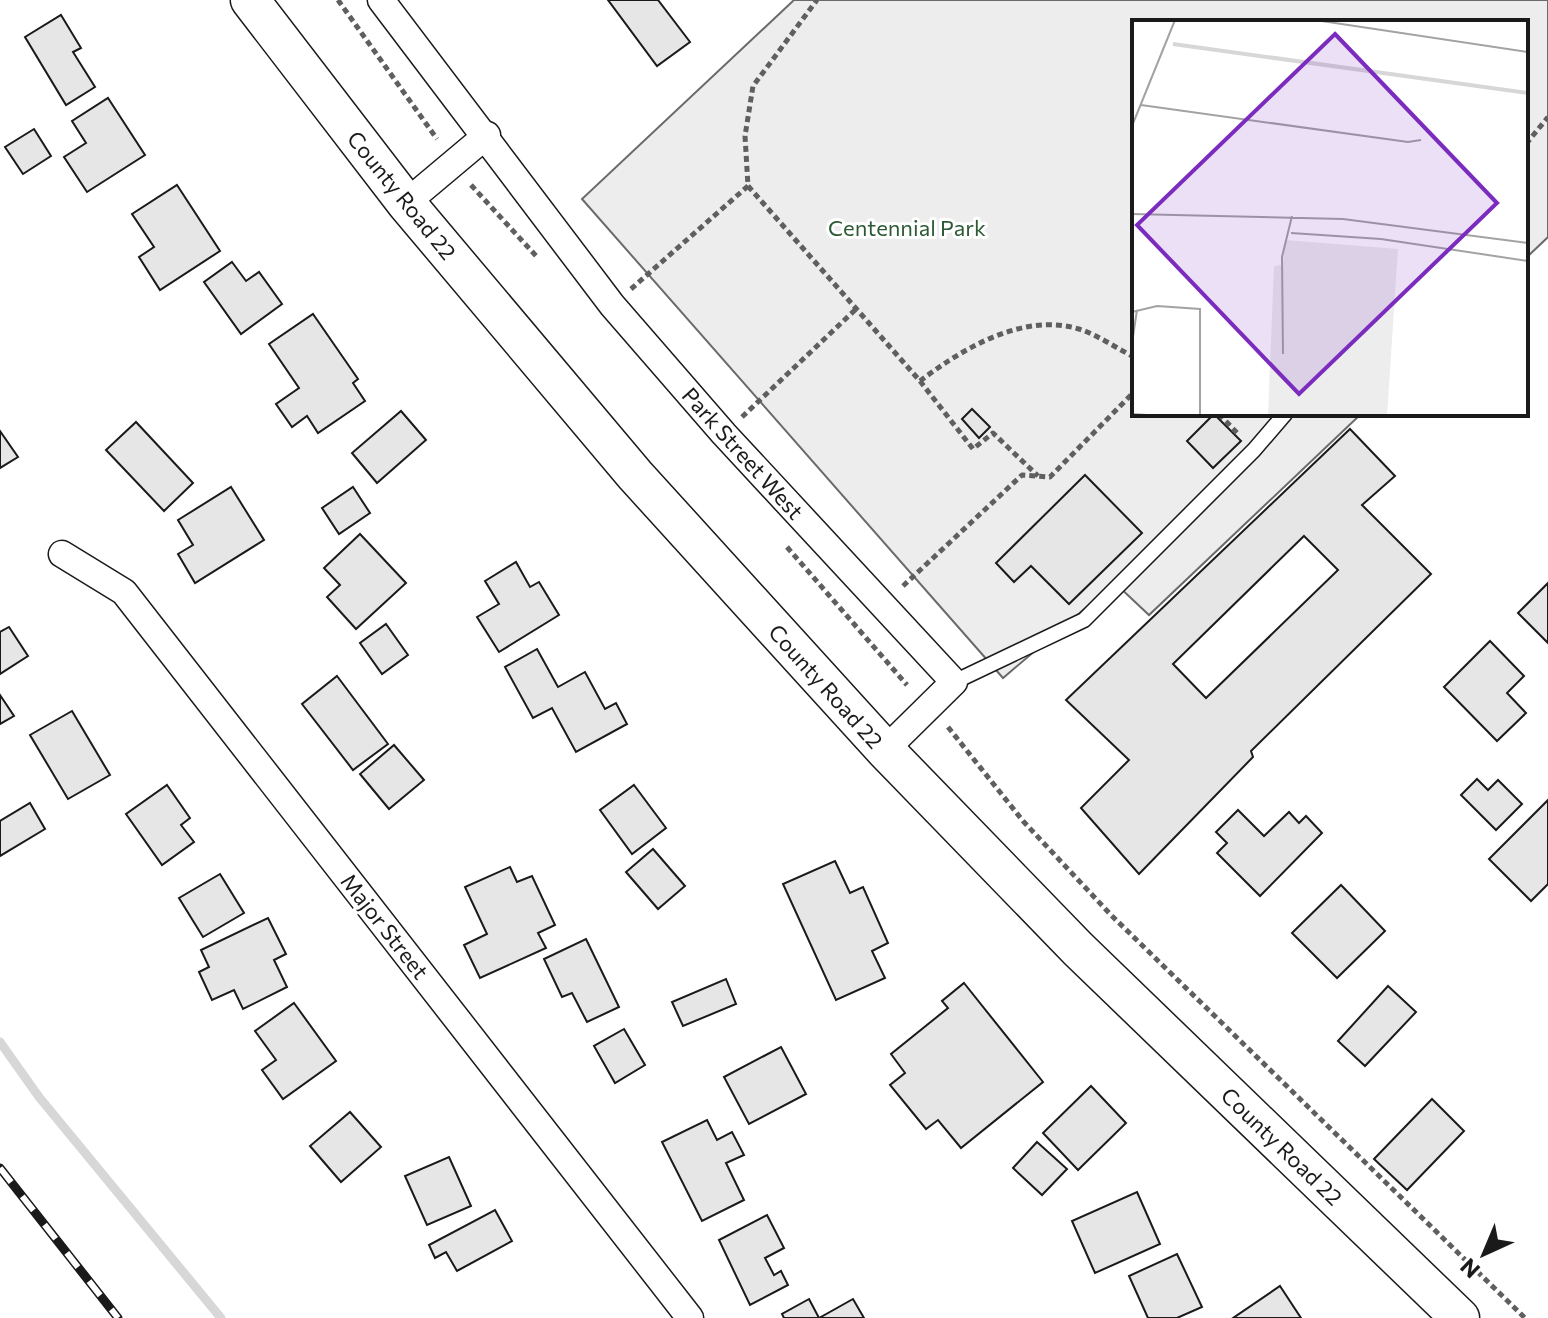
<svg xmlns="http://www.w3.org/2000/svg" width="1548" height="1318" font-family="Commissioner,sans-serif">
<rect width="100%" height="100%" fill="#fff"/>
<polygon fill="#ededed" stroke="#6a6a6a" stroke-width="2" points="794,0 1548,0 1548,237 1526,258 1526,22 1134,22 1134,414 1361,414 1149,615 1115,583 1003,678 582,199"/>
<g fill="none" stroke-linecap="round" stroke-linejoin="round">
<polyline stroke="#d7d7d7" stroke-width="9" points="0,1042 39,1097 221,1318"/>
</g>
<g fill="#e6e6e6" stroke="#1a1a1a" stroke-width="2" fill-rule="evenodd">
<polygon points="608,0 658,0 690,42 657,66"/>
<polygon points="61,15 81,48 73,52 95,87 66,105 25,37"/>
<polygon points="108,98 145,155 87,192 64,157 86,143 72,121"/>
<polygon points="34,129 51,156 23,174 5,147"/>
<polygon points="177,185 220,251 160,290 139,257 154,247 132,214"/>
<polygon points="232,262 246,281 259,272 282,304 241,334 204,282"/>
<polygon points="313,314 358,379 353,383 365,401 318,433 307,416 292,427 276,404 299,388 269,344"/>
<polygon points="972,409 990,427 979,438 962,419"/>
<polygon points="401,411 426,440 377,483 352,453"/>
<polygon points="1214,414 1241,441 1213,468 1187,441"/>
<polygon points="136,422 193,483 164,511 106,450"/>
<path d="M1350 429 1395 476 1362 505 1431 574 1251 751 1253 757 1139 874 1081 808 1129 760 1066 700ZM1304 536 1338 570 1206 698 1173 664Z"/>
<polygon points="0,431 18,457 0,468"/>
<polygon points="1085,475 1142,533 1069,604 1031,566 1014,582 996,563"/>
<polygon points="231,487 264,540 195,583 178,554 193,545 178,520"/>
<polygon points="353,487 370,513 339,534 322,508"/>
<polygon points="360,534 406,583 356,629 327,597 340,585 324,568"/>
<polygon points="516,562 530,587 539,582 559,615 499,652 477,617 499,604 485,581"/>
<polygon points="1548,583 1548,643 1518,613"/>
<polygon points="386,624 408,655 382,674 360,643"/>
<polygon points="9,627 28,656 0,674 0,632"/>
<polygon points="1490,641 1524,676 1507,693 1526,713 1497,741 1444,687"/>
<polygon points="537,649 558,687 585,672 605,709 616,703 627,724 576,752 552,708 533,718 505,667"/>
<polygon points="337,676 388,744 353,770 302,704"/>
<polygon points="0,695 14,716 0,724"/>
<polygon points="72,711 110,775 68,799 30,735"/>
<polygon points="394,745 424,780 389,809 360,774"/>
<polygon points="1477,779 1488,790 1498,780 1522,804 1496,830 1461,795"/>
<polygon points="167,785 190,818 181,825 194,842 162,865 126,814"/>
<polygon points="634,785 666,828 632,854 600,810"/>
<polygon points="1548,800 1548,884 1531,901 1489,859"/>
<polygon points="30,803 45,829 0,856 0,821"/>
<polygon points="1238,810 1264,836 1289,812 1299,823 1306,816 1322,833 1260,896 1217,853 1227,843 1216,832"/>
<polygon points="653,849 685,886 658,909 626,872"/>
<polygon points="835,861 850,893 863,887 888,943 872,951 885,978 836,1000 783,884"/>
<polygon points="510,867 517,882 532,876 555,925 538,933 546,948 480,978 464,945 487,934 465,887"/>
<polygon points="220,874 244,913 203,937 179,898"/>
<polygon points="1341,885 1385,931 1337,978 1292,933"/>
<polygon points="268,918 286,954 274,960 287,987 243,1009 234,990 212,1000 199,972 209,967 201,950"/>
<polygon points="586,939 619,1007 587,1022 572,993 562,997 544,959"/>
<polygon points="726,979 736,1004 683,1026 672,1002"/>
<polygon points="964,983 1043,1082 961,1148 938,1120 926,1129 890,1085 905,1073 891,1054 948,1008 942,1001"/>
<polygon points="1388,986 1416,1012 1365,1066 1338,1041"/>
<polygon points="294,1003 336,1061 283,1099 262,1070 276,1060 255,1031"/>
<polygon points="624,1029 645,1065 615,1083 594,1046"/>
<polygon points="781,1047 806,1094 749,1124 724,1077"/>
<polygon points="1091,1086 1126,1123 1078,1170 1043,1133"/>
<polygon points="1432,1099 1464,1131 1407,1190 1374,1159"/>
<polygon points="350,1112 381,1147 341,1182 310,1146"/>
<polygon points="707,1120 717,1140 732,1132 744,1155 726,1163 744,1200 702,1221 662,1142"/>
<polygon points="1037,1142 1067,1169 1042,1195 1013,1168"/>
<polygon points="449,1157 471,1206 427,1225 405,1176"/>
<polygon points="1137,1192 1160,1244 1095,1273 1072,1221"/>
<polygon points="495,1210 512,1241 457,1271 446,1252 435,1258 429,1245"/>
<polygon points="767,1215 784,1248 765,1258 774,1275 781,1271 788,1285 750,1305 719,1240"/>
<polygon points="1177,1254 1202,1307 1177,1318 1148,1318 1129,1276"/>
<polygon points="1280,1286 1301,1318 1233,1318"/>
<polygon points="809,1299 819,1318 853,1299 864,1318 784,1318 782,1314"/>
</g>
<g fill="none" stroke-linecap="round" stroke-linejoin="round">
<defs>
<polyline id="lane" points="954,682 1084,620 1254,450 1285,414"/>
<g id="street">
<polyline points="381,0 612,305 724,434 954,682 885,750"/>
<polyline points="406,203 487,135"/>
<polyline points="62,554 124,592 690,1318"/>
</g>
<polyline id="secondary" points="250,0 406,203 635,475 885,750 1078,949 1460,1318"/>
</defs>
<use href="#lane" stroke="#1a1a1a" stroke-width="17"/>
<use href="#street" stroke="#1a1a1a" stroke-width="29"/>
<use href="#secondary" stroke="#1a1a1a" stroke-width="41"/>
<g stroke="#5f5f5f" stroke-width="5" stroke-dasharray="6 4" stroke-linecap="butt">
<polyline points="338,0 437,139"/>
<polyline points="1526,144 1548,117"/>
<polyline points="471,185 538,258"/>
<polyline points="748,186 920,381 973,449 993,433 1038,476"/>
<polyline points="631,289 748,186 745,136 753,86 817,0"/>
<path d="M920 381C962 349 1023 312 1079 329 1098 335 1116 348 1134 357"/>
<polyline points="1219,414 1239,435"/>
<polyline points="742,417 856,309"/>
<polyline points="787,547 907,685"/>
<polyline points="903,586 1022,475 1050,477 1134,392"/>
<polyline points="948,727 1023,821 1111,915 1525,1318"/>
</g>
<use href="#lane" stroke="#fff" stroke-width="14"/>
<use href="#street" stroke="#fff" stroke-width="26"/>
<use href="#secondary" stroke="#fff" stroke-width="38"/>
<defs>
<polyline id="rail" points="0,1168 118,1318"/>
</defs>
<use href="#rail" stroke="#1a1a1a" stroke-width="9"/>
<use href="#rail" stroke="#fff" stroke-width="6" stroke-dasharray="18" stroke-linecap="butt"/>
</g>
<g text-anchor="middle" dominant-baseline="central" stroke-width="6" stroke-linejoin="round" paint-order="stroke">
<g font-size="22" fill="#1a1a1a" stroke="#fff">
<text transform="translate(402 195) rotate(51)">County Road 22</text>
<text transform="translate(743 453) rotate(48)">Park Street West</text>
<text transform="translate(826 686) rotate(48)">County Road 22</text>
<text transform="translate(385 926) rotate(52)">Major Street</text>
<text transform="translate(1282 1146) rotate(44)">County Road 22</text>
</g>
<g font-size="22" fill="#2b5a34" stroke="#fff">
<text x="907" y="227">Centennial Park</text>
</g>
</g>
<g transform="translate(1132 20)">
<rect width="396" height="396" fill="#fff"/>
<path d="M153 220 266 229 255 396 136 395 142 246 151 245Z" fill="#ededed"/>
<path fill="none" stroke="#d7d7d7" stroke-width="4" d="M41 24 396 73"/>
<path fill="none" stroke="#a3a3a3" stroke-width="2" d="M183 0 396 32M9 85 276 122 289 120M0 106 43 0M0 194 211 199 396 223M159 213 249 219 396 241M0 292 25 286 68 289V396M0 323 5 290M151 334 150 237 160 196M0 394 30 396"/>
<path fill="#7b2cbf" fill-opacity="0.15" stroke="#7b2cbf" stroke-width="4" d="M203 14 365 183 167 374 5 205Z"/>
<rect width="396" height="396" fill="none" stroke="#1a1a1a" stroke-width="4"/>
</g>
<g transform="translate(1484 1254) rotate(224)" stroke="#ffffff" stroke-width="6" paint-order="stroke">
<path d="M0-6L14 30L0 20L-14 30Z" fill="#1a1a1a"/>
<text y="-12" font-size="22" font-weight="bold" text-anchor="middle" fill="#1a1a1a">N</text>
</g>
</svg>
